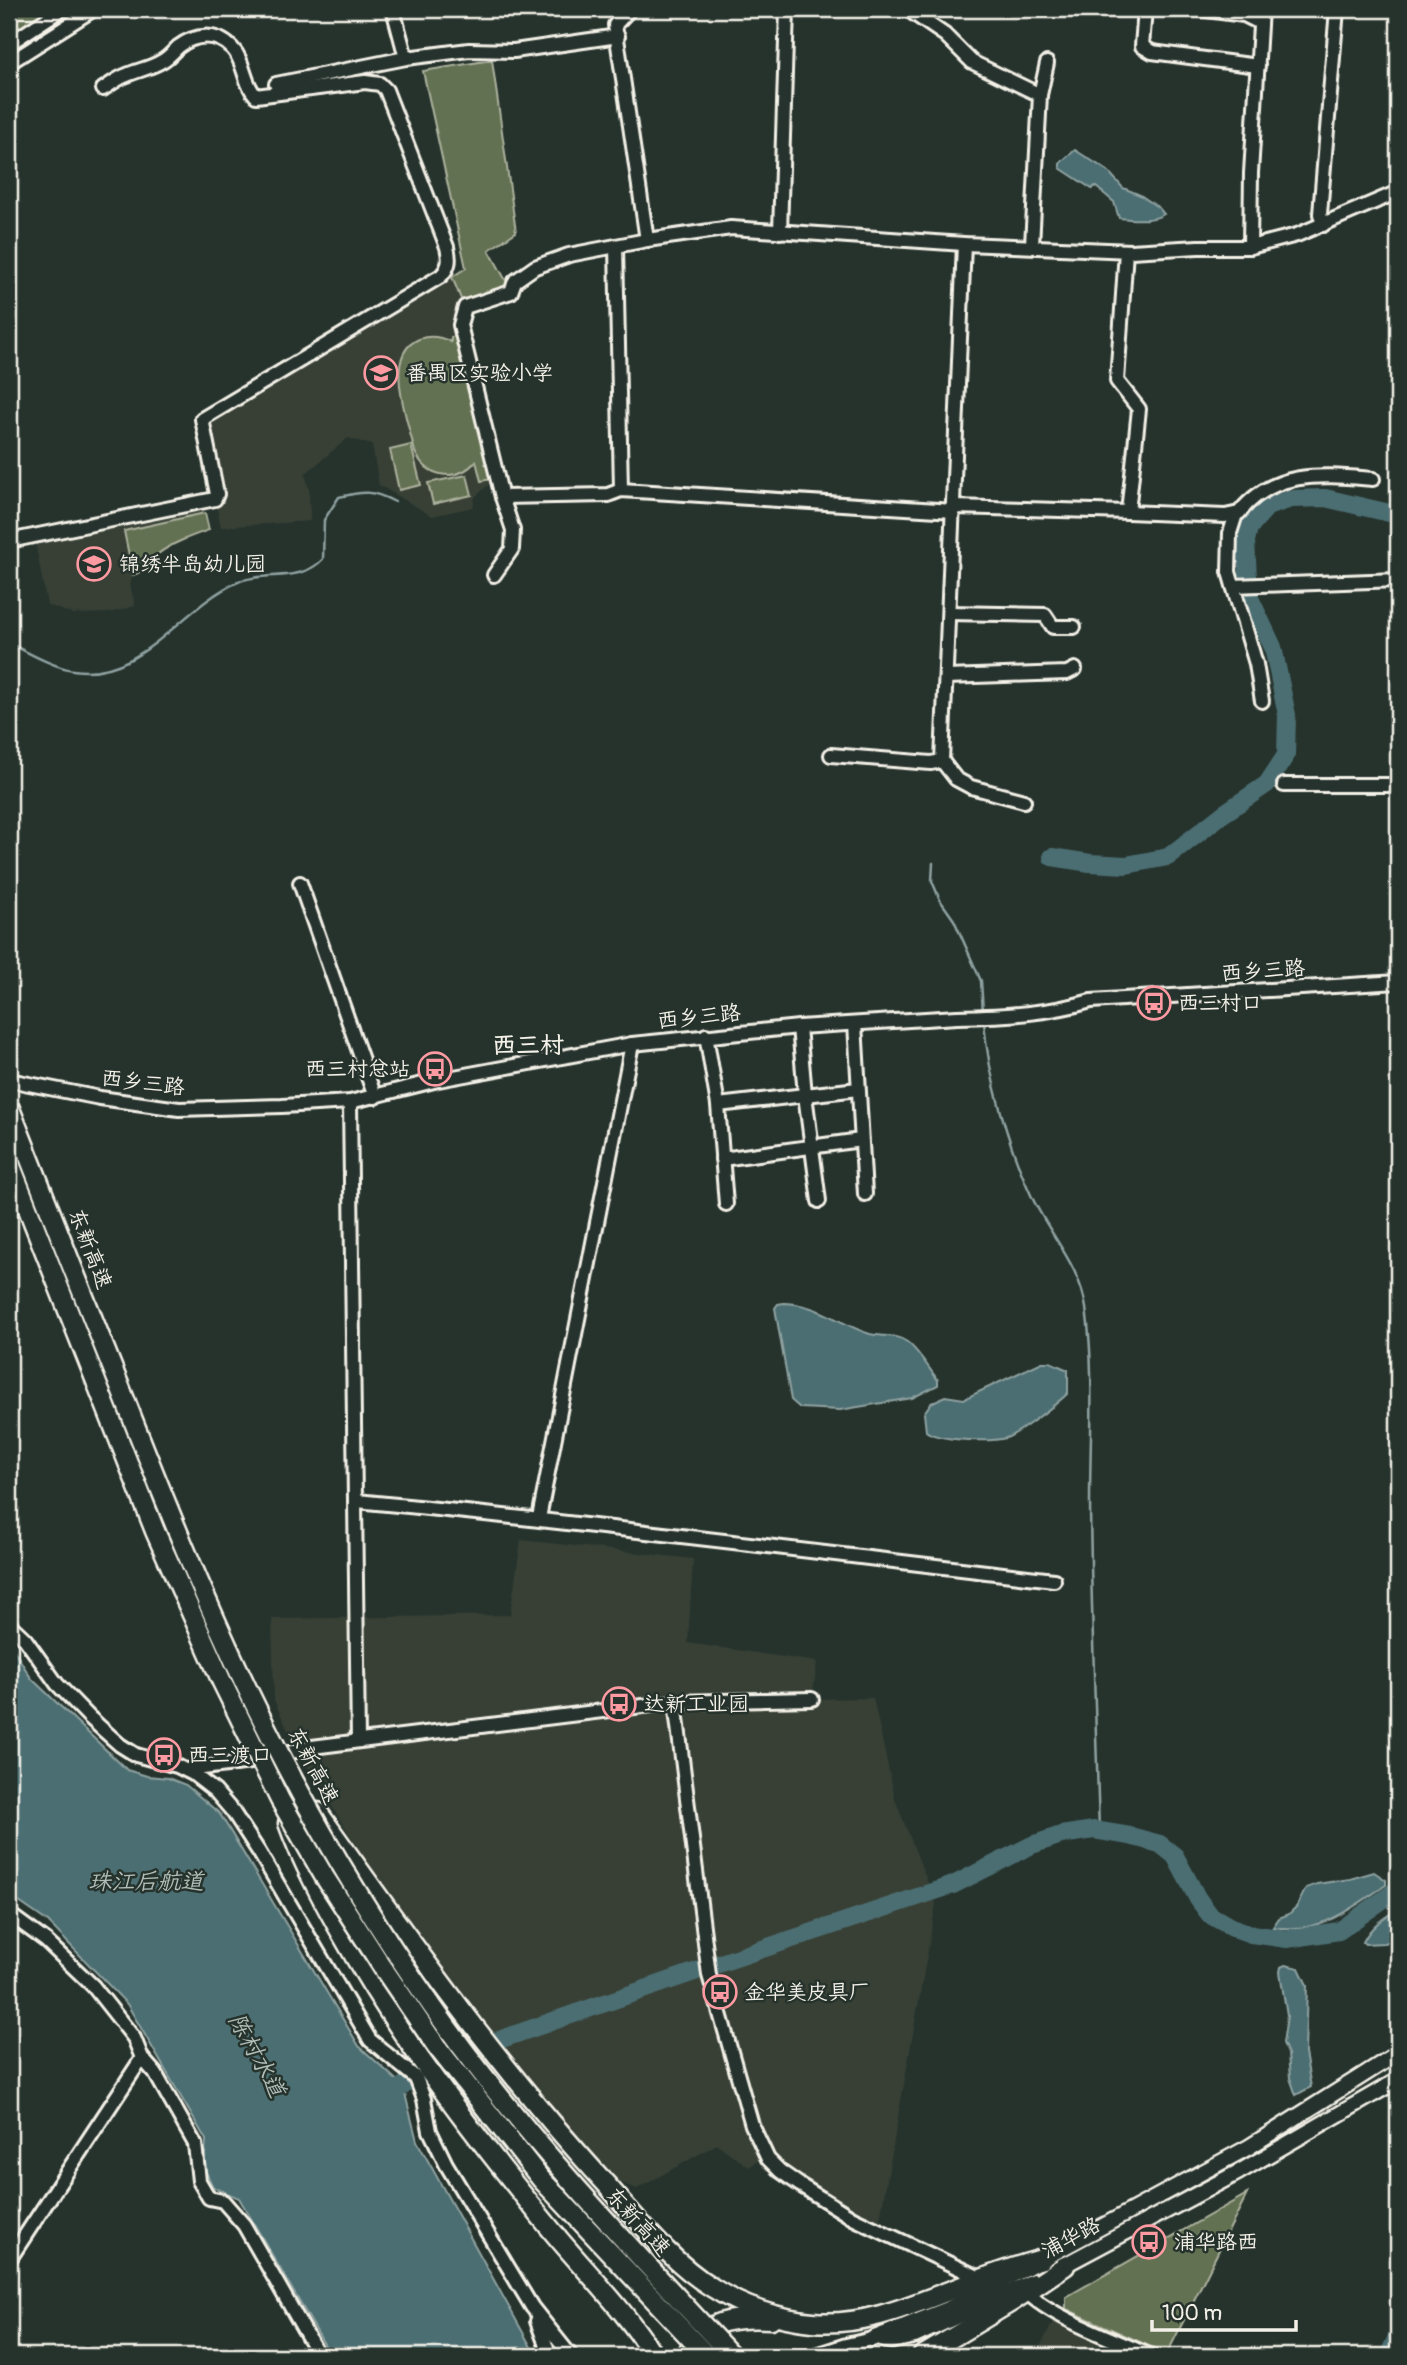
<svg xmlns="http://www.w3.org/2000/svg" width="1407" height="2365" font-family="Pangolin,'LXGW WenKai TC',sans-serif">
<rect width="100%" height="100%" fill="#26332d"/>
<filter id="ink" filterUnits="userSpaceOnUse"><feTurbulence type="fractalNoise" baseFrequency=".0143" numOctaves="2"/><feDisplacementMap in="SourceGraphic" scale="14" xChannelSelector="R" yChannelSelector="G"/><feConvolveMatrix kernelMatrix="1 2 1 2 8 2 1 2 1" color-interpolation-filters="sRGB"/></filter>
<g filter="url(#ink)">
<g fill="#374036">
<polygon points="452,277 465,307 460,325 497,477 475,497 473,507 432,516 379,485 372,445 348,438 305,474 309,489 310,521 221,527 215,499 222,488 209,421"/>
<polygon points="203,501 209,530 171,546 157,554 141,573 133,575 130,585 135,606 109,613 73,614 47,605 34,536"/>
<polygon points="521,1540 693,1559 688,1643 817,1662 812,1699 873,1698 895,1799 936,1904 878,2230 766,2155 749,2167 717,2144 637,2189 606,2177 496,2041 390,1900 297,1750 274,1700 272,1619 510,1615"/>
<polygon points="1058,2313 1151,2356 1035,2356"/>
</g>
<g fill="#637152" stroke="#acb19d" stroke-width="2">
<polygon points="9,9 63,9 9,45"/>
<polygon points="492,60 516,232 489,250 510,288 463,304 452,277 466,268 423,71"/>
<path d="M460 335 491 479 481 481 476 461C457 483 427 478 415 452 409 424 381 354 419 339 430 335 441 337 451 342V337Z"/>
<polygon points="411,445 421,485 399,490 390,450"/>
<polygon points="467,475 472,495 433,504 428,483"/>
<path d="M205 513 209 530C192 536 172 543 158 554 148 562 145 572 133 575L124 531Z"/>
<polygon points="1247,2194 1167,2354 1066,2309 1066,2297"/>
</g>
<g fill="#4c6e72" stroke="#8fa2a1" stroke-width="2">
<path d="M1075 150 1108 171 1123 188 1140 195 1159 208 1164 214C1152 222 1133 219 1119 218L1114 202 1095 186 1092 189 1060 168V163Z"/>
<path d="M784 1303C819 1304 839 1324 870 1334 882 1337 897 1334 907 1342 919 1351 929 1369 938 1380V1385L912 1398 840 1410 800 1408 791 1400 775 1308 778 1304Z"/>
<path d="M1042 1362H1050L1068 1370V1393C1058 1403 1018 1434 1006 1438 991 1442 937 1441 926 1431L924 1413 931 1403 945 1396 964 1399Z"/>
<polygon points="9,1642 31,1678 127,1770 147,1776 168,1778 186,1785 220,1814 359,2046 403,2086 417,2141 536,2356 331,2356 239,2198 213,2187 204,2168 206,2140 127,2004 48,1922 9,1895"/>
<path d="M1374 1872 1386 1880V1885C1348 1910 1322 1934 1273 1927L1279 1918 1289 1914 1297 1906 1306 1888 1317 1884 1350 1879Z"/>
<path d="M1398 1909V1938L1384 1943 1365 1944 1363 1942C1371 1926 1383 1918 1398 1909Z"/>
<polygon points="1285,1965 1299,1968 1307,1985 1305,2053 1311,2087 1296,2095 1290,2078 1288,2054 1283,2043 1287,2016 1280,1972 1281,1967"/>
</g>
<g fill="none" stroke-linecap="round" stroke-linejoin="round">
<g stroke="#8fa2a1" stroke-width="2.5">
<path d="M9 643C27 652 53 667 73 670 142 681 180 607 238 582 266 570 300 584 323 559L324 520 339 497C364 491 372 490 395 502"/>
<polyline points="933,863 932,881 940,900 954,920 981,981 983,1012"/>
<path d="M984 1022C988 1076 1008 1145 1031 1195 1048 1233 1080 1265 1086 1308 1095 1372 1090 1439 1090 1503 1091 1612 1096 1722 1099 1831"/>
</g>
<g stroke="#4c6e72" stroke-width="18">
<polyline points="1052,857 1090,863 1126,865 1168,857 1223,814 1267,784 1286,755 1287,715 1273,647 1249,596 1246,541 1249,528 1267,507 1291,499 1325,498 1398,515"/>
<polyline points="384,2097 403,2086 430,2064 697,1971 953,1885 1032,1845 1061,1835 1094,1830 1130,1836 1160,1844 1175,1856 1198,1899 1210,1915 1231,1927 1251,1934 1287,1939 1339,1931 1398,1889"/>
<polyline points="1388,2356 1398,2335"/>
</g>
<defs>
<g id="minor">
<polyline points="393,9 406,58"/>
<polyline points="630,9 615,25 647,240"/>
<polyline points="907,9 945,35 972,62 1040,95"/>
<polyline points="1145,9 1142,46 1152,52 1258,66"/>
<polyline points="1199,9 1244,15 1260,23"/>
<polyline points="9,44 62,9"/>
<polyline points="9,63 94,9"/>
<polyline points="276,84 406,58 469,50 514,51 618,36"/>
<polyline points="1323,225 1320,214 1337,9"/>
<polyline points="780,232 787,9"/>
<polyline points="1032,245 1040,95 1047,63"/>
<polyline points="616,246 621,490"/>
<polyline points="1250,247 1251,173 1261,9"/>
<polyline points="502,497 608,495 621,490 954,511"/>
<polyline points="954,507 1128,512 1139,409 1117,381 1126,251"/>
<path d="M1128 512 1225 516 1239 513C1274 469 1323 475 1373 479"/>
<polyline points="1236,514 1230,533 1229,572 1256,664 1262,701"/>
<path d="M9 541 215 499 217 494 202 419 441 276C450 267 450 259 447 247L386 90 380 84 365 82 256 96C243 83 245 61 232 48 216 32 195 34 178 47 173 52 168 58 162 61 151 68 138 70 127 75 118 78 111 84 103 89"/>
<polyline points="494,575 512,549 513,530 502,497 460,325 465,307 511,292 515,281 535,267 569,255 647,240 731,228 964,244 1131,251 1198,247 1250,247 1297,235 1398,192"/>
<polyline points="1233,586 1398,580"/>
<polyline points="949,613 1045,615 1053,627 1074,627"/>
<polyline points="946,677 1067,673 1075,669"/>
<polyline points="831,755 931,763 942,761 964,244"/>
<polyline points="942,761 956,779 971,787 1024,801"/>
<polyline points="1284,785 1398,785"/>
<polyline points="300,883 375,1097"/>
<polyline points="855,1024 865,1194"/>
<polyline points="799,1027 805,1095 819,1201"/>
<polyline points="706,1035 718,1105 726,1204"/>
<path d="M9 1080 100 1098 179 1109 282 1106 350 1102 438 1080 632 1044 799 1027 957 1017C1003 1016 1047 1014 1091 1001L1398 982"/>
<polyline points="350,1102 358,1741"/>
<polyline points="718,1105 858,1089"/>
<polyline points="722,1159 861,1140"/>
<path d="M357 1501C589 1523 821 1553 1054 1580"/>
<polyline points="539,1518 632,1044"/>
<polyline points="9,1624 25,1639 57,1684 90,1718 120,1745 136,1755 177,1766 193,1774 215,1791 233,1812 259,1852 370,2040 416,2078 424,2099 430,2131 446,2164 532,2307 571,2356"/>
<polyline points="675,1702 709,1975 752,2125 768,2159 780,2171 800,2185 853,2218 984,2280"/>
<polyline points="187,1770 251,1762 312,1747 675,1702 812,1699"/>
<polyline points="9,1914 46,1941 93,1986 134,2038 142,2058 155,2073 195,2144 199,2181 209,2198 223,2201 244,2225 319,2356"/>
<polyline points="9,2260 142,2058"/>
<path d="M1022 2287C1045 2316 1116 2340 1151 2356"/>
<polyline points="537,2321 550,2356"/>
<polyline points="812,2356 846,2345 872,2339"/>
</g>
<g id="major">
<polyline points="1057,2269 1239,2172 1398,2080"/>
<polyline points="872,2339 948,2309 996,2284 1249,2147 1398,2053"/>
<polyline points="884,2340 892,2341 915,2336 1033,2281"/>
</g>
<g id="highway">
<path d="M318 1812C409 1940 500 2069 607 2185 639 2221 672 2263 713 2288 742 2307 779 2319 813 2322 873 2327 926 2298 981 2279 1001 2271 1021 2265 1042 2259"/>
<path d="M288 1823C302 1862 321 1897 341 1933 401 2041 476 2137 553 2232 587 2273 626 2311 654 2356"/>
<path d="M686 2356C703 2319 734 2317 771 2319"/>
<polyline points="922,2356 1013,2301 1065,2266"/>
</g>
</defs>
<use href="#minor" stroke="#f4f1e8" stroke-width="18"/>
<use href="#major" stroke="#f4f1e8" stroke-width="19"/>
<use href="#highway" stroke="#f4f1e8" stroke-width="23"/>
<use href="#minor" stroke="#26332d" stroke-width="12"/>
<use href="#major" stroke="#26332d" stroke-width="14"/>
<use href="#highway" stroke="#26332d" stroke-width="18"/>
<defs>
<g id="highway-bridge">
<path d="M9 1106C46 1201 84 1297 122 1392 172 1520 223 1647 287 1768 330 1850 379 1930 432 2006 520 2132 627 2244 732 2356"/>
<polyline points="9,1161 155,1531 222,1682 280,1800 324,1876 385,1971 437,2047 541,2179 707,2356"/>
</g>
</defs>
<use href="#highway-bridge" stroke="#f4f1e8" stroke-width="23" stroke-linecap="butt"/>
<use href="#highway-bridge" stroke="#26332d" stroke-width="18"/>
</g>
</g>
<defs>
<symbol id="school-ring" viewBox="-11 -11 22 22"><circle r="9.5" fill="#26332d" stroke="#ff9aa2" stroke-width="1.5"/><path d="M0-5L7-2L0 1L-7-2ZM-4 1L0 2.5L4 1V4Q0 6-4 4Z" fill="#ff9aa2"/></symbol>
<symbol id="bus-ring" viewBox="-11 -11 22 22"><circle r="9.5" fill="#26332d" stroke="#ff9aa2" stroke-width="1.5"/><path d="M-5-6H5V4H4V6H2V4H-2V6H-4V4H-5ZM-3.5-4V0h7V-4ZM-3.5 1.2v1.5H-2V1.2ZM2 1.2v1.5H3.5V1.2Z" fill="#ff9aa2"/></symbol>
</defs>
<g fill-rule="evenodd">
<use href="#school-ring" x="362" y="354" width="38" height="38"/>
<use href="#school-ring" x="75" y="545" width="38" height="38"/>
<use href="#bus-ring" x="1135" y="984" width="38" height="38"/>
<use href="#bus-ring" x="416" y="1050" width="38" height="38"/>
<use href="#bus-ring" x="600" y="1685" width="38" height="38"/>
<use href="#bus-ring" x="145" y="1736" width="38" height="38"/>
<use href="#bus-ring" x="701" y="1973" width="38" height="38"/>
<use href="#bus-ring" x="1130" y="2223" width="38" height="38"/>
</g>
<g text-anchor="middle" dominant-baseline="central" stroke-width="5" stroke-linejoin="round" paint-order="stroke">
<g font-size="21" fill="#f4f1e8" stroke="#26332d" text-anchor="start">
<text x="406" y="373">番禺区实验小学</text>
<text x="119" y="564">锦绣半岛幼儿园</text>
<text x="1178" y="1003">西三村口</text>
<text x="410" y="1069" text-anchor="end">西三村总站</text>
<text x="644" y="1704">达新工业园</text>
<text x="188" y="1755">西三渡口</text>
<text x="744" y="1992">金华美皮具厂</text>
<text x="1174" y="2242">浦华路西</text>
</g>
<g font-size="21" fill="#f4f1e8" stroke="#26332d">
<text transform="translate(1263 971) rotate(-4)">西乡三路</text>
<text transform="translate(699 1017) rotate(-6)">西乡三路</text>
<text transform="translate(143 1083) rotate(7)">西乡三路</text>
<text transform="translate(90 1249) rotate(69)">东新高速</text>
<text transform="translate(313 1766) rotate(62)">东新高速</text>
<text transform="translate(638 2222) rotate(48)">东新高速</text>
<text transform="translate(1071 2238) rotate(-28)">浦华路</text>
</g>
<g font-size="23" font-style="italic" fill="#b1bdb9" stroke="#26332d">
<text x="146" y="1881">珠江后航道</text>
<text transform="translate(257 2055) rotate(61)">陈村水道</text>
</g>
<g font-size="24" font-weight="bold" fill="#f4f1e8" stroke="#26332d">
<text x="528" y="1045">西三村</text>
</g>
</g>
<rect width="1407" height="2365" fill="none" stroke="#26332d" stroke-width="35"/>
<rect x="18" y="18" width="1372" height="2330" fill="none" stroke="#f4f1e8" stroke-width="2.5" filter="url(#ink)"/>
<path d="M1152 2320v10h144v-10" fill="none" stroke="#f4f1e8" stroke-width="3.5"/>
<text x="1162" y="2320" font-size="21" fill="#f4f1e8" stroke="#26332d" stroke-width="5" paint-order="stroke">100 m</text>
</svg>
